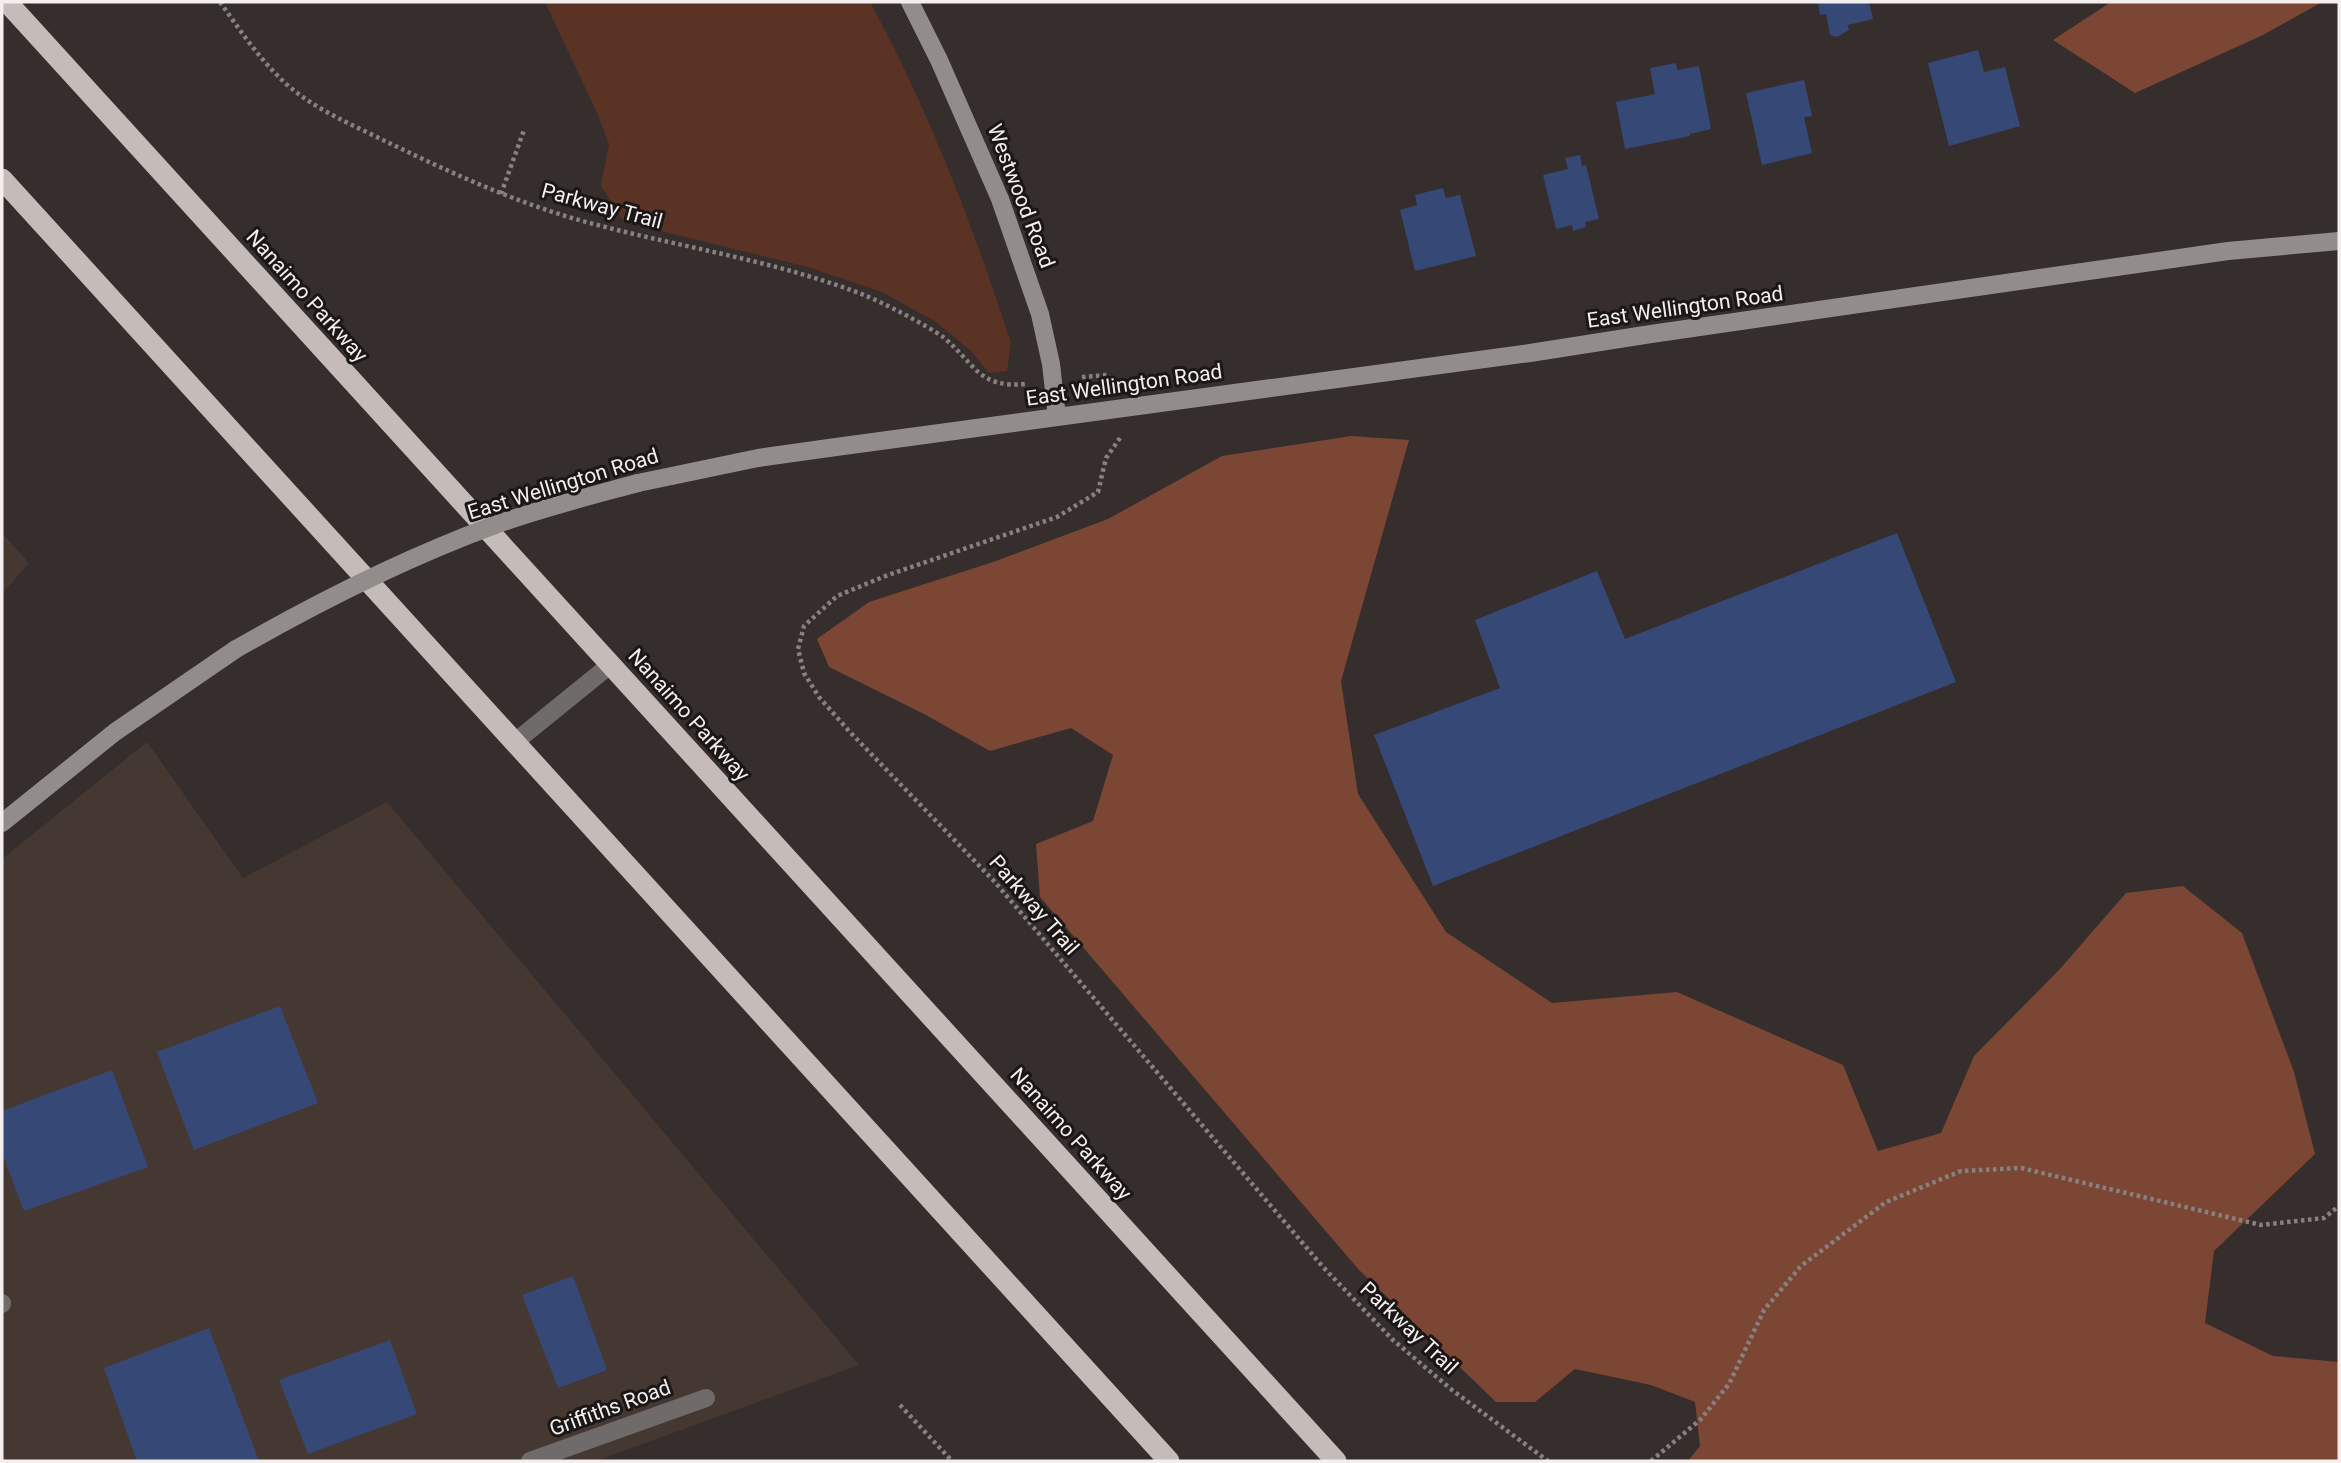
<svg xmlns="http://www.w3.org/2000/svg" width="2341" height="1463" font-family="Roboto,sans-serif">
<rect width="100%" height="100%" fill="#352e2c"/>
<g fill="#453833">
<polygon points="2,533 29,563 2,594"/>
<polygon points="147,742 243,878 387,802 859,1365 596,1461 2,1461 2,859"/>
</g>
<path fill="#5b3324" d="M545 2H870C929 110 973 226 1011 343L1007 371 989 373 972 352 936 322 882 292 808 267 624 222 601 186 609 144 597 113Z"/>
<g fill="#7b4633">
<polygon points="2111,2 2322,2 2263,35 2135,93 2053,40"/>
<polygon points="1351,436 1409,440 1341,681 1358,794 1446,932 1552,1003 1677,992 1843,1065 1878,1151 1941,1133 1974,1056 2059,970 2126,893 2183,886 2242,933 2294,1072 2315,1154 2214,1251 2205,1323 2273,1356 2339,1362 2339,1461 1688,1461 1700,1446 1695,1402 1651,1385 1575,1369 1535,1402 1496,1402 1359,1270 1040,897 1036,844 1093,821 1113,755 1071,728 990,751 924,714 829,667 817,639 869,602 993,562 1108,519 1222,456"/>
</g>
<g fill="#364875">
<polygon points="1869,2 1873,19 1848,25 1849,30 1837,37 1830,35 1826,14 1820,15 1818,3"/>
<polygon points="1978,50 1984,72 2005,67 2020,126 1949,146 1928,63"/>
<polygon points="1676,63 1677,70 1699,66 1711,129 1690,134 1690,136 1625,149 1616,102 1655,94 1650,68"/>
<polygon points="1804,80 1812,116 1804,117 1812,153 1762,165 1746,93"/>
<polygon points="1580,155 1582,166 1586,165 1599,219 1585,222 1586,227 1573,231 1572,225 1556,229 1543,175 1568,169 1565,158"/>
<polygon points="1443,188 1446,198 1460,195 1476,256 1415,271 1400,210 1417,205 1415,195"/>
<polygon points="1897,533 1956,682 1433,886 1374,735 1500,688 1475,620 1597,571 1625,639"/>
<polygon points="280,1006 318,1103 194,1150 157,1052"/>
<polygon points="112,1070 148,1167 24,1211 2,1153 2,1111"/>
<polygon points="573,1276 607,1370 558,1388 522,1295"/>
<polygon points="209,1328 259,1461 137,1461 104,1368"/>
<polygon points="390,1340 417,1414 308,1454 279,1380"/>
</g>
<g fill="none" stroke-linecap="round" stroke-linejoin="round">
<g stroke="#878180" stroke-width="4.5" stroke-dasharray="3.5 3.5" stroke-linecap="butt">
<path d="M220 2C239 29 258 57 282 80 311 108 351 124 387 142 447 171 508 199 572 218 669 246 769 258 864 295 882 302 928 326 943 337 974 362 978 389 1025 384"/>
<polyline points="501,194 524,130"/>
<polyline points="1082,377 1107,375 1111,379"/>
<polyline points="1120,438 1106,458 1098,492 1057,517 888,575 837,596 804,626 798,649 804,673 819,697 849,731 994,881 1323,1267 1393,1340 1452,1390 1548,1461"/>
<polyline points="900,1405 952,1461"/>
<polyline points="1651,1461 1700,1420 1729,1384 1764,1310 1801,1266 1886,1202 1961,1171 2021,1168 2261,1225 2324,1218 2339,1206"/>
</g>
<g stroke="#6f6b6a" stroke-width="18">
<polyline points="515,742 610,665"/>
<polyline points="2,1303 2,1304"/>
</g>
<polyline stroke="#6f6b6a" stroke-width="18" points="530,1461 706,1398"/>
<g stroke="#928c8a" stroke-width="18">
<polyline points="910,2 939,60 1000,199 1040,314 1051,364 1057,417"/>
<polyline points="638,483 758,458 836,447 1530,353 1651,334 2228,251 2339,241"/>
<polyline points="2,823 115,732 236,649"/>
</g>
<g stroke="#c5bcb9" stroke-width="21">
<polyline points="7,2 1336,1461"/>
<polyline points="2,179 1169,1461"/>
</g>
<path stroke="#928c8a" stroke-width="18" d="M236 649C320 601 405 558 495 525 542 508 590 496 638 483"/>
</g>
<g text-anchor="middle" dominant-baseline="central" stroke-width="6" stroke-linejoin="round" paint-order="stroke">
<g font-size="21" fill="#f4efee" stroke="#1a1716">
<text transform="translate(1021 196) rotate(69)">Westwood Road</text>
<text transform="translate(602 206) rotate(15)">Parkway Trail</text>
<text transform="translate(307 296) rotate(48)">Nanaimo Parkway</text>
<text transform="translate(1685 307) rotate(-8)">East Wellington Road</text>
<text transform="translate(1124 385) rotate(-8)">East Wellington Road</text>
<text transform="translate(563 484) rotate(-17)">East Wellington Road</text>
<text transform="translate(689 715) rotate(48)">Nanaimo Parkway</text>
<text transform="translate(1034 905) rotate(49)">Parkway Trail</text>
<text transform="translate(1071 1134) rotate(48)">Nanaimo Parkway</text>
<text transform="translate(1409 1328) rotate(43)">Parkway Trail</text>
<text transform="translate(610 1408) rotate(-20)">Griffiths Road</text>
</g>
</g>
<rect width="2341" height="1463" fill="none" stroke="#f4efee" stroke-width="7"/>
</svg>
